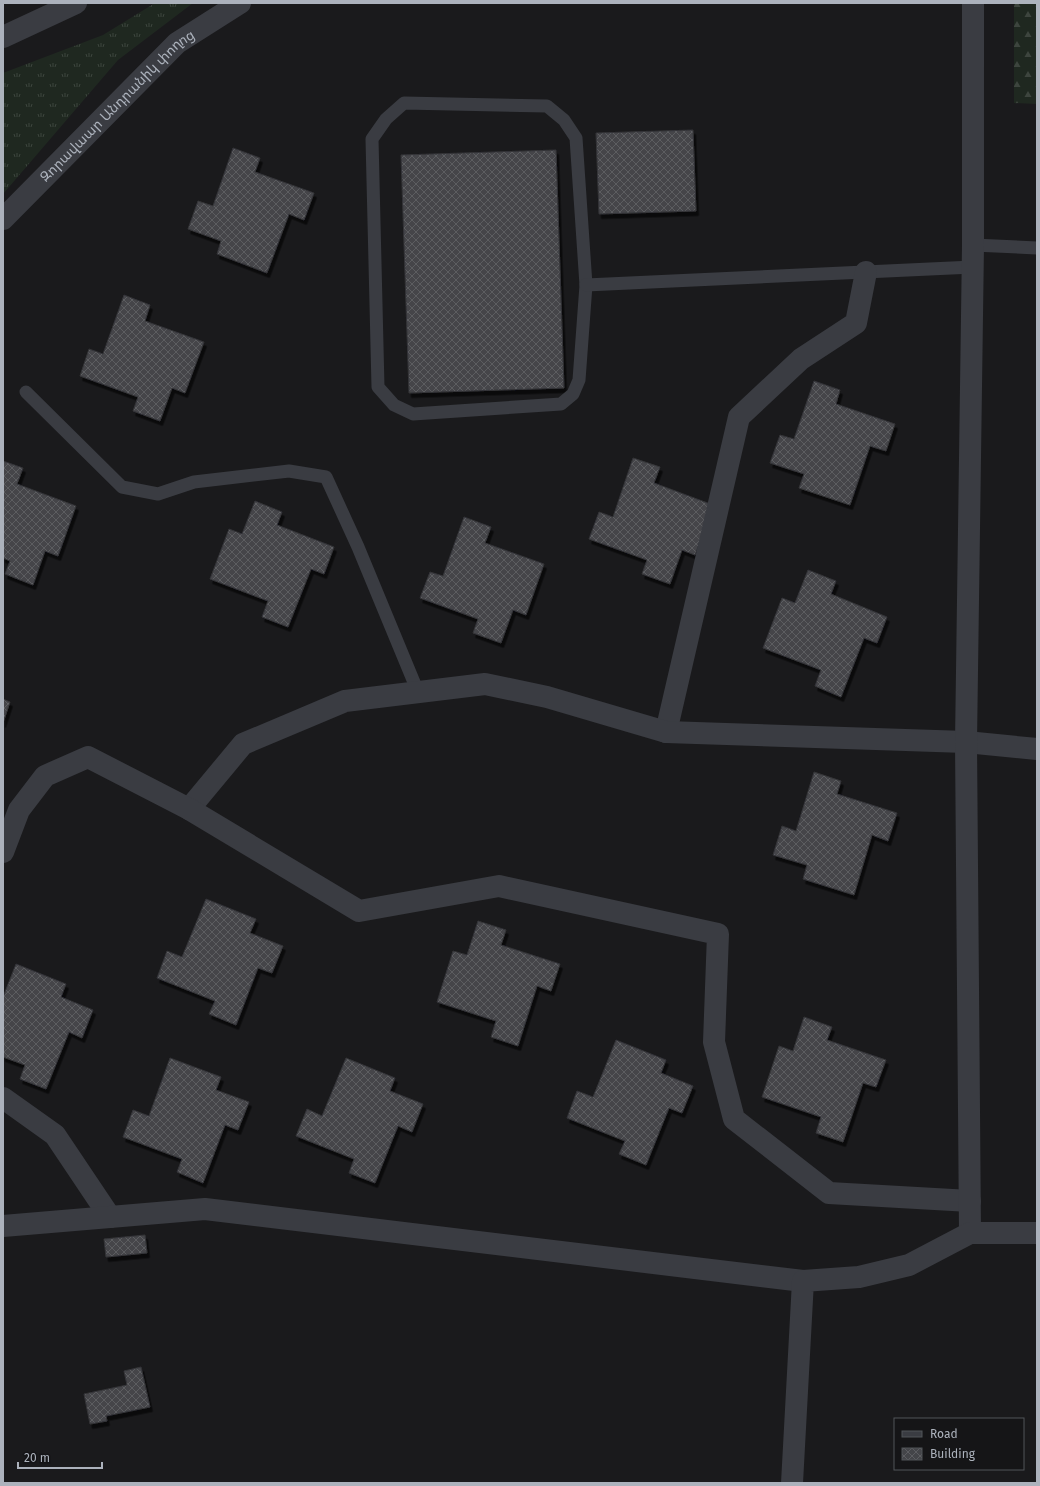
<svg xmlns="http://www.w3.org/2000/svg" width="1040" height="1486" font-family="'Fira Sans','Noto Sans Armenian',sans-serif">
<defs>
<pattern id="grass-tufts" width="24" height="20" patternUnits="userSpaceOnUse"><rect width="24" height="20" fill="#1f2820"/><path d="M3 7l-1-3M5 7V3M7 7l1-3M15 17l-1-3M17 17v-4M19 17l1-3" fill="none" stroke="#3d453e"/></pattern>
<pattern id="forest-firs" width="22" height="20" patternUnits="userSpaceOnUse"><rect width="22" height="20" fill="#1f2820"/><path d="M5 1l3.5 6h-7zM16 11l3.5 6h-7z" fill="#3d453e"/></pattern>
<pattern id="building-cross-hatch" width="8" height="8" patternUnits="userSpaceOnUse"><rect width="8" height="8" fill="#444549"/><path d="M0 0l8 8M0 8l8-8" fill="none" stroke="#5c5d61"/></pattern>
<filter id="shadow"><feDropShadow dx="2.5" dy="4.5" stdDeviation="0" flood-color="#0009"/></filter>
</defs>
<rect width="100%" height="100%" fill="#1a1a1c"/>
<polygon fill="url(#grass-tufts)" points="155,3 193,3 118,60 3,194 3,73 103,35"/>
<polygon fill="url(#forest-firs)" points="1014,3 1037,3 1037,104 1014,103"/>
<g fill="url(#building-cross-hatch)" stroke="#343438" filter="url(#shadow)">
<polygon points="693,130 696,211 599,214 596,133"/>
<polygon points="233,148 260,158 255,172 314,193 304,220 289,214 267,273 217,254 221,241 188,229 198,201 213,206"/>
<polygon points="556,150 564,388 409,393 401,155"/>
<polygon points="124,295 150,305 145,321 204,342 185,393 172,388 160,421 133,411 138,397 80,376 89,349 103,354"/>
<polygon points="814,381 840,390 836,404 895,424 886,451 870,446 850,505 799,488 804,474 770,463 780,435 794,439"/>
<polygon points="633,458 660,467 654,483 713,505 695,555 682,550 670,584 642,574 647,560 589,539 599,512 613,517"/>
<polygon points="3,461 23,468 17,484 76,506 58,556 45,551 33,585 5,574 10,561 3,558"/>
<polygon points="255,501 282,512 277,525 334,547 324,574 311,569 288,627 262,617 268,601 210,579 229,529 242,534"/>
<polygon points="464,517 491,527 485,543 544,564 526,615 513,610 501,643 473,633 478,619 420,598 430,572 443,576"/>
<polygon points="808,570 836,581 831,594 887,617 877,643 864,638 841,697 815,686 821,670 763,648 782,598 795,603"/>
<polygon points="3,699 10,702 3,723"/>
<polygon points="814,772 841,781 837,794 897,813 888,841 872,835 854,895 803,879 807,865 773,855 782,826 796,831"/>
<polygon points="206,899 256,919 250,933 283,946 272,973 258,968 236,1025 209,1014 215,1001 157,978 167,951 182,957"/>
<polygon points="478,921 506,930 501,945 560,964 551,991 537,986 518,1046 491,1037 496,1021 437,1002 453,951 467,955"/>
<polygon points="16,964 66,984 61,997 93,1010 82,1038 69,1032 46,1089 20,1079 25,1065 3,1057 3,997"/>
<polygon points="804,1017 832,1027 827,1040 886,1060 876,1087 863,1083 843,1142 816,1133 821,1117 762,1097 779,1046 793,1051"/>
<polygon points="616,1040 666,1060 661,1073 693,1086 682,1113 669,1108 646,1165 619,1154 625,1141 567,1118 577,1091 593,1097"/>
<polygon points="170,1058 221,1077 216,1090 249,1102 238,1130 225,1125 203,1183 177,1172 182,1159 123,1137 133,1110 149,1116"/>
<polygon points="346,1058 395,1078 390,1091 423,1104 412,1132 398,1126 375,1183 349,1173 354,1159 296,1136 307,1109 322,1116"/>
<polygon points="145,1235 147,1253 106,1257 104,1239"/>
<polygon points="141,1367 150,1407 106,1416 107,1421 90,1424 84,1394 127,1385 124,1371"/>
</g>
<g fill="none" stroke-linecap="round" stroke-linejoin="round">
<g stroke="#3a3c42" stroke-width="13">
<polygon points="404,103 547,106 564,120 576,138 586,285 579,380 573,394 561,404 413,414 394,405 378,387 372,139 386,119"/>
<polyline points="973,245 1037,248"/>
<polyline points="586,285 973,267"/>
<polyline points="26,392 122,487 158,494 194,482 289,471 326,477 358,547 418,692"/>
</g>
<g stroke="#3a3c42" stroke-width="22">
<polyline points="3,37 76,3"/>
<path id="s1" d="M3 219 177 43 240 3"/>
<polyline points="666,732 739,417 801,359 856,323 866,272"/>
<polyline points="189,809 243,744 345,701 485,684 547,697 666,732 966,742 1037,749"/>
<polyline points="3,852 19,810 45,776 88,757 189,809 359,911 499,886 718,934 714,1042 734,1119 829,1193 970,1201"/>
<polyline points="3,1098 55,1135 110,1217"/>
<polyline points="3,1226 205,1209 803,1281"/>
<polyline points="970,1233 966,742 973,245 973,3"/>
<polyline points="792,1483 803,1281 859,1277 909,1265 970,1233 1037,1233"/>
</g>
</g>
<g text-anchor="middle" dominant-baseline="central" stroke-width="3.5" stroke-linejoin="round" paint-order="stroke">
<g font-size="14" fill="#acb2bc" stroke="#151517">
<text stroke="none"><textPath href="#s1" startOffset="161">Զորավաար Անդրանիկ փողոց</textPath></text>
</g>
</g>
<rect width="1040" height="1486" fill="none" stroke="#acb2bc" stroke-width="8"/>
<rect x="894" y="1418" width="130" height="52" fill="#151517" stroke="#515459"/>
<rect x="902" y="1431" width="20" height="6" fill="#3a3c42" stroke="#515459"/>
<text x="930" y="1438" font-size="12" fill="#acb2bc">Road</text>
<rect x="902" y="1448" width="20" height="12" fill="url(#building-cross-hatch)" stroke="#515459"/>
<text x="930" y="1458" font-size="12" fill="#acb2bc">Building</text>
<path d="M18 1462v6h84v-6" fill="none" stroke="#acb2bc" stroke-width="2"/>
<text x="24" y="1462" font-size="12" fill="#acb2bc" stroke="#151517" stroke-width="3" paint-order="stroke">20 m</text>
</svg>
